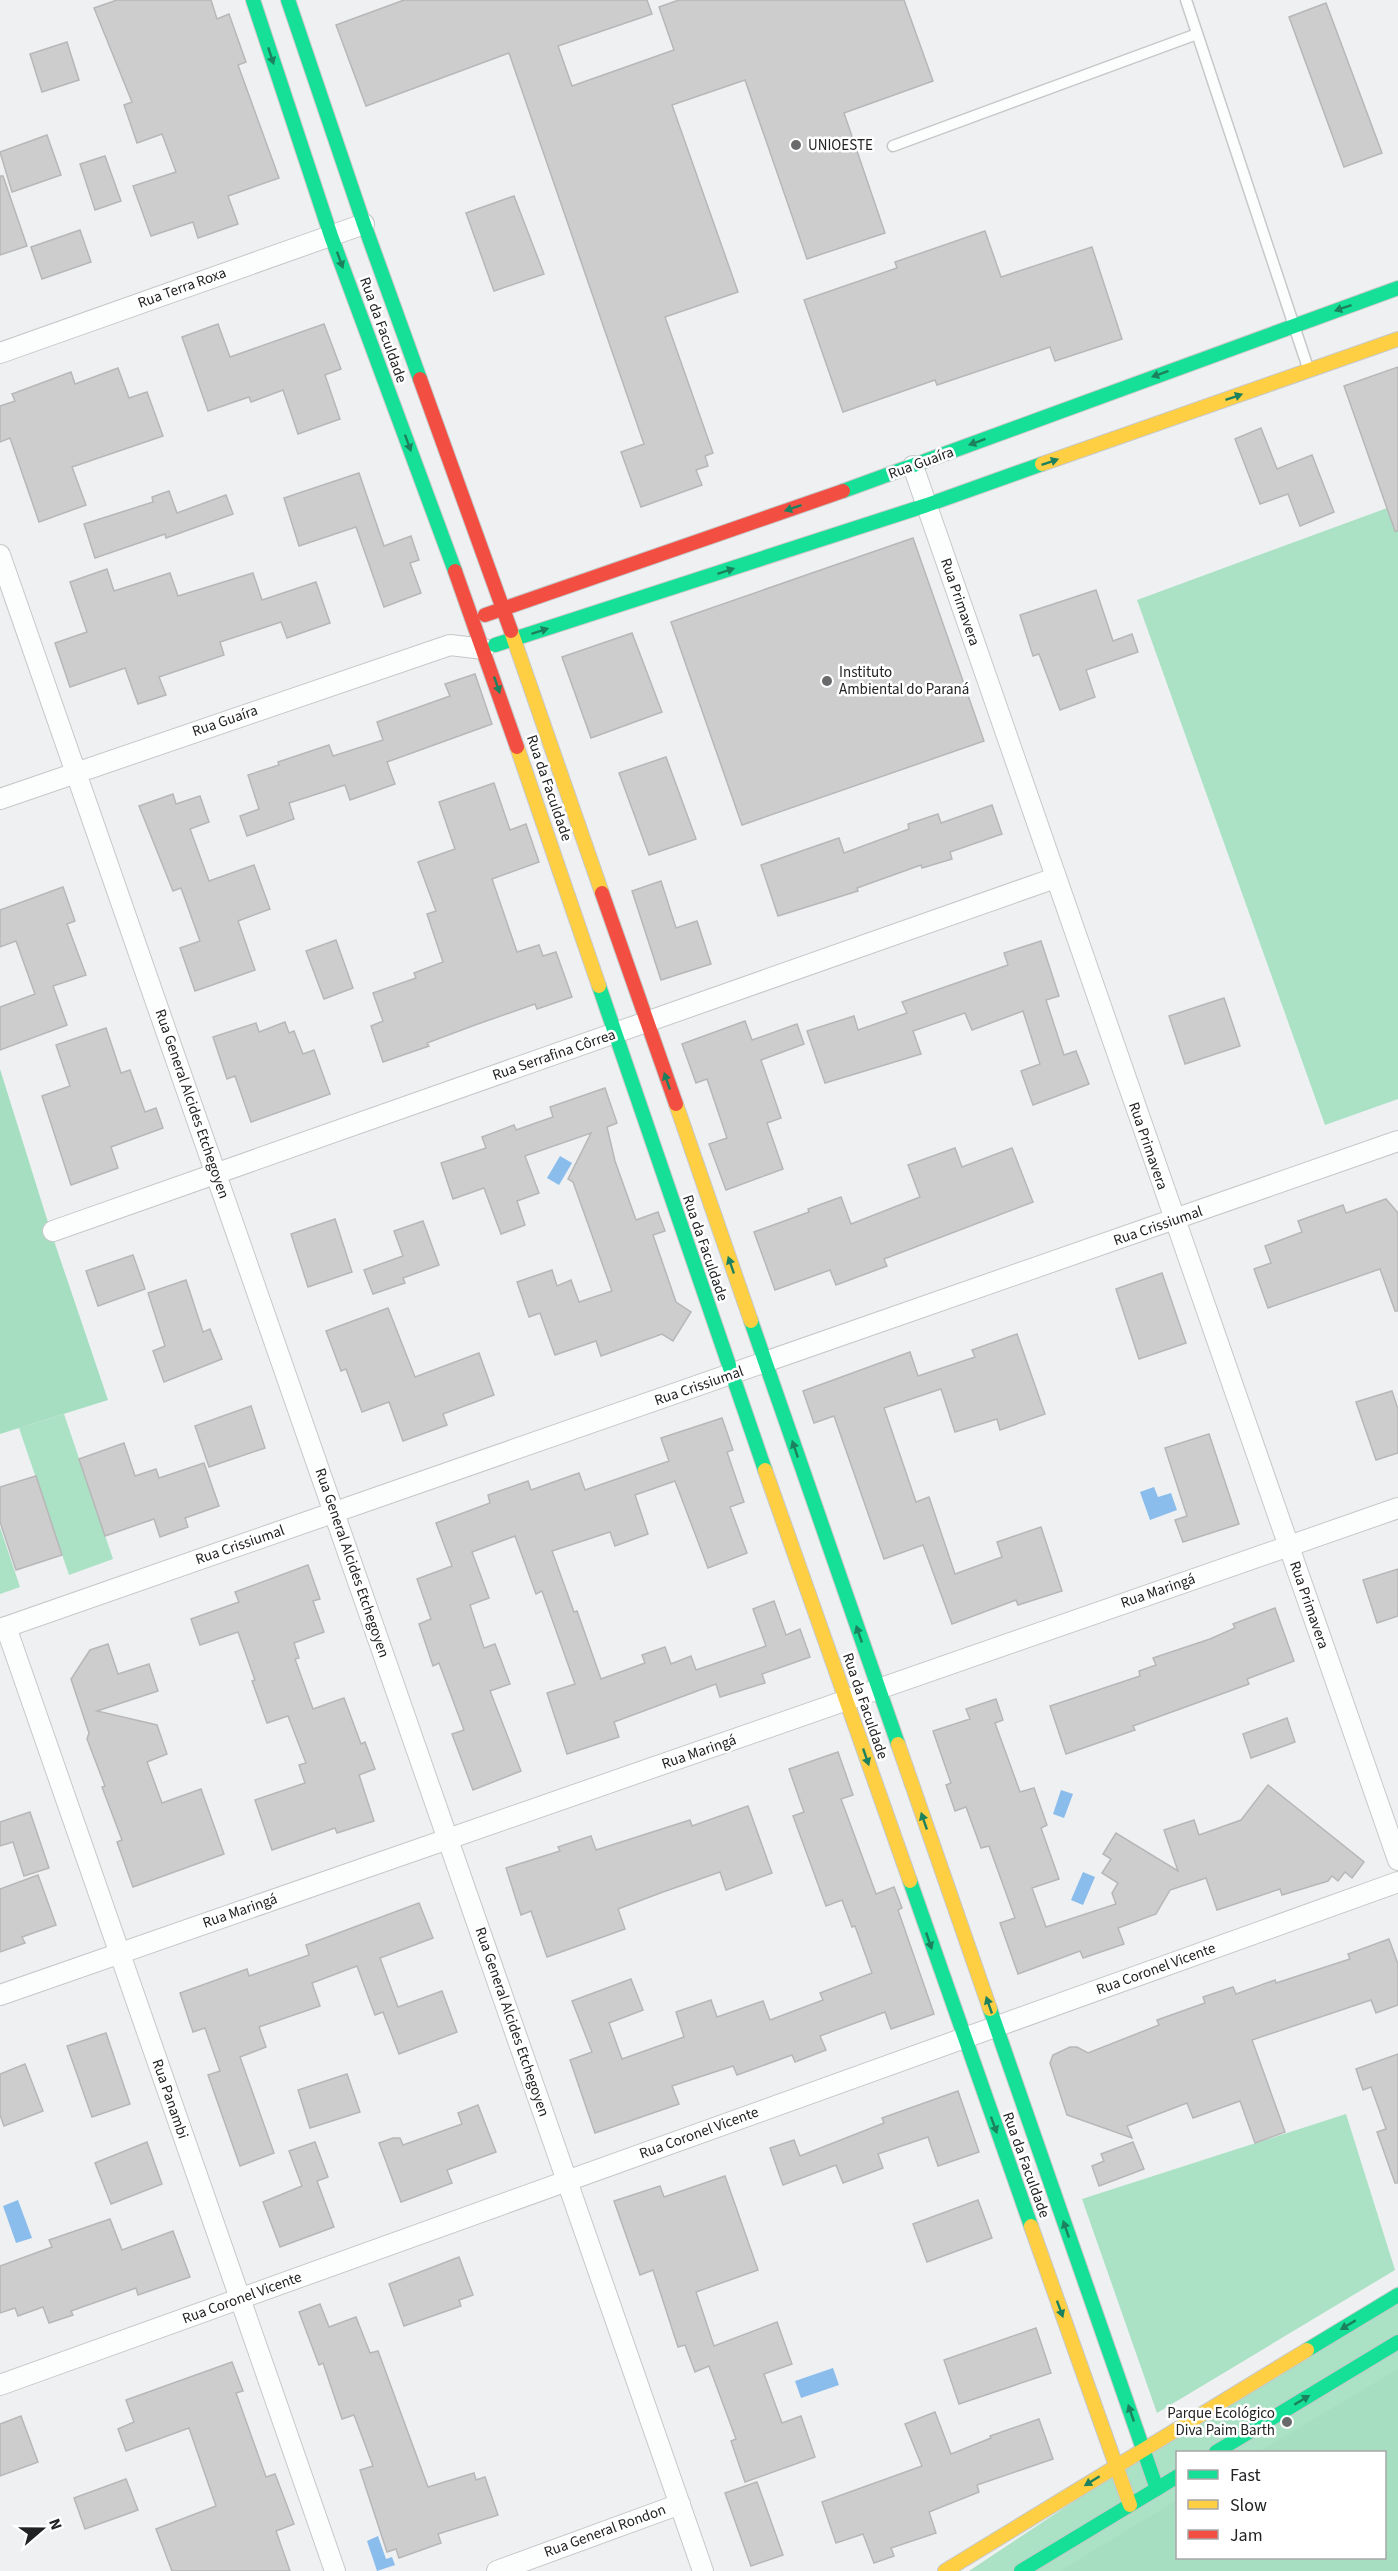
<svg xmlns="http://www.w3.org/2000/svg" width="1398" height="2571" font-family="'Source Sans 3',sans-serif">
<rect width="100%" height="100%" fill="#eef0f2"/>
<g fill="#abe1c5" fill-rule="evenodd">
<polygon points="1398,504 1398,1099 1325,1125 1137,600"/>
<polygon points="64,1414 113,1559 69,1575 19,1428"/>
<polygon points="0,1527 20,1587 0,1594"/>
<polygon points="1346,2114 1395,2270 1157,2413 1082,2199"/>
<path d="M1398 2286V2571H969ZM1178 2452H1384V2558H1178Z"/>
</g>
<g fill="#a6dec1">
<polygon points="0,1069 51,1232 108,1400 0,1434"/>
<polygon points="1398,2369 1398,2571 1060,2571 1177,2500 1178,2558 1384,2558 1384,2452 1258,2452"/>
</g>
<g fill="#8abcec">
<polygon points="560,1156 572,1163 559,1185 547,1178"/>
<polygon points="1154,1487 1158,1497 1171,1493 1177,1510 1150,1520 1140,1492"/>
<polygon points="1061,1790 1073,1794 1064,1818 1053,1814"/>
<polygon points="1083,1872 1095,1877 1083,1905 1071,1900"/>
<polygon points="18,2200 32,2238 16,2243 3,2206"/>
<polygon points="833,2368 839,2385 801,2398 795,2381"/>
<polygon points="378,2536 386,2559 392,2557 395,2565 377,2571 367,2541"/>
</g>
<g fill="#cdcdce" stroke="#b8b7b8" stroke-width="1.5">
<polygon points="117,0 211,0 217,19 229,14 246,62 238,65 279,178 228,196 238,224 198,238 193,222 151,236 133,186 176,172 162,134 137,143 124,105 132,102 94,8"/>
<polygon points="404,0 647,0 652,14 558,46 572,86 674,50 659,7 679,0 904,0 933,81 844,113 885,233 807,259 745,80 672,105 738,292 665,317 713,453 705,456 708,466 696,470 702,485 641,507 621,452 644,444 509,53 366,106 336,25"/>
<polygon points="1326,3 1382,153 1344,167 1289,17"/>
<polygon points="67,42 79,80 42,92 30,54"/>
<polygon points="47,135 61,175 12,192 0,152"/>
<polygon points="105,156 121,201 95,210 80,164"/>
<polygon points="0,176 3,176 27,246 0,255"/>
<polygon points="514,196 544,274 494,291 466,213"/>
<polygon points="80,230 91,262 42,279 31,247"/>
<polygon points="985,231 1001,277 1092,247 1122,339 1055,361 1050,347 937,385 935,380 843,412 804,300 897,268 895,262"/>
<polygon points="218,324 230,357 324,324 341,369 325,375 340,419 298,434 283,390 251,402 249,397 208,411 182,337"/>
<polygon points="1398,367 1398,531 1395,531 1344,386"/>
<polygon points="118,368 129,398 147,392 163,436 72,467 86,505 39,522 10,438 0,442 0,406 15,401 12,394 71,372 75,384"/>
<polygon points="1261,428 1277,469 1312,455 1334,512 1300,526 1288,494 1260,504 1235,439"/>
<polygon points="359,473 384,546 411,536 419,560 410,563 421,593 384,607 356,527 299,546 284,498"/>
<polygon points="169,491 177,513 226,495 233,514 166,538 165,534 95,558 84,524 153,502 152,497"/>
<polygon points="913,538 984,741 742,825 671,622"/>
<polygon points="107,569 114,591 170,573 178,596 253,573 262,600 316,582 330,623 287,638 281,622 220,642 224,655 159,677 166,695 138,704 125,668 70,687 55,643 87,632 70,582"/>
<polygon points="1096,590 1113,641 1132,634 1138,652 1086,670 1095,697 1060,710 1039,654 1033,656 1020,615"/>
<polygon points="632,633 662,712 591,738 562,657"/>
<polygon points="475,674 492,724 387,762 395,784 350,800 345,785 289,803 294,819 247,836 240,816 259,809 248,775 279,765 278,762 329,745 333,756 383,740 377,722 450,696 445,684"/>
<polygon points="666,757 696,839 649,855 619,773"/>
<polygon points="494,783 510,830 526,824 539,862 492,879 517,952 539,945 543,956 556,952 572,997 537,1009 535,1004 475,1025 427,1043 429,1046 383,1062 371,1026 383,1021 373,993 416,978 414,973 443,962 427,914 436,911 418,862 455,849 439,802"/>
<polygon points="173,794 176,804 200,796 209,822 190,829 209,881 254,865 270,909 238,921 255,970 195,991 180,948 200,941 181,888 173,891 139,806"/>
<polygon points="992,805 1002,834 950,852 952,859 922,868 921,865 857,888 858,891 778,916 761,865 839,838 844,853 909,829 908,824 938,814 941,823"/>
<polygon points="661,881 676,928 697,921 711,964 661,980 632,891"/>
<polygon points="63,887 75,921 67,924 86,975 53,986 67,1025 0,1050 0,1007 35,994 16,941 0,947 0,910"/>
<polygon points="336,940 353,988 324,999 306,951"/>
<polygon points="1041,941 1059,996 1046,1000 1064,1055 1076,1051 1089,1084 1033,1105 1021,1071 1040,1064 1023,1011 972,1030 965,1013 913,1031 921,1054 825,1083 807,1031 854,1016 858,1030 907,1013 902,1002 1008,965 1004,953"/>
<polygon points="1224,998 1240,1046 1185,1064 1169,1016"/>
<polygon points="745,1021 752,1040 797,1024 804,1044 761,1060 781,1118 767,1123 783,1169 726,1190 709,1144 727,1138 707,1079 696,1083 682,1044"/>
<polygon points="285,1022 289,1033 294,1031 303,1054 314,1050 330,1094 251,1122 235,1076 227,1079 213,1037 256,1023 259,1032"/>
<polygon points="106,1028 121,1073 130,1070 145,1112 156,1108 163,1128 111,1147 118,1168 71,1185 42,1096 70,1086 56,1045"/>
<polygon points="605,1088 617,1123 607,1127 615,1161 636,1220 658,1212 665,1231 653,1235 676,1302 691,1312 673,1341 662,1334 601,1356 596,1341 555,1355 540,1313 529,1317 517,1282 552,1270 557,1286 571,1280 579,1302 612,1291 573,1182 568,1179 591,1133 525,1156 539,1193 517,1201 525,1225 501,1234 484,1188 453,1199 441,1163 486,1148 482,1137 514,1125 516,1130 553,1117 550,1107"/>
<polygon points="955,1148 962,1167 1012,1148 1033,1202 884,1259 887,1266 836,1285 830,1270 775,1290 754,1232 809,1212 808,1209 841,1197 851,1224 920,1197 908,1165"/>
<polygon points="1386,1199 1398,1213 1398,1311 1395,1311 1380,1269 1268,1308 1254,1269 1271,1263 1265,1246 1302,1232 1298,1221 1343,1205 1346,1213"/>
<polygon points="335,1219 352,1272 308,1287 291,1234"/>
<polygon points="423,1221 439,1265 403,1278 405,1283 373,1294 364,1270 403,1256 394,1231"/>
<polygon points="133,1255 145,1289 98,1306 86,1271"/>
<polygon points="1162,1273 1186,1343 1139,1359 1116,1289"/>
<polygon points="186,1280 203,1332 210,1329 222,1359 164,1382 153,1351 165,1346 148,1293"/>
<polygon points="388,1308 415,1377 479,1353 494,1395 443,1414 447,1425 403,1441 389,1402 362,1412 346,1369 341,1371 326,1331"/>
<polygon points="1017,1334 1045,1414 1000,1430 997,1419 955,1432 941,1389 884,1408 916,1502 929,1497 955,1574 1002,1557 997,1542 1041,1527 1062,1591 1018,1605 1016,1600 952,1624 923,1545 884,1559 834,1416 814,1423 803,1391 910,1352 918,1376 975,1357 972,1350"/>
<polygon points="1392,1391 1398,1409 1398,1453 1376,1460 1356,1402"/>
<polygon points="251,1406 265,1448 209,1467 195,1426"/>
<polygon points="722,1418 733,1450 727,1452 744,1502 730,1507 747,1553 708,1568 675,1481 635,1495 648,1534 615,1546 610,1532 552,1551 574,1612 577,1611 601,1679 645,1663 642,1655 665,1647 671,1664 691,1656 696,1670 766,1646 753,1609 774,1601 786,1635 800,1629 810,1657 762,1674 765,1683 720,1697 716,1684 614,1722 619,1737 567,1754 547,1693 575,1684 542,1591 536,1594 515,1536 472,1552 489,1598 470,1605 484,1648 495,1644 510,1684 490,1691 521,1771 473,1790 452,1734 464,1730 439,1663 433,1666 419,1624 431,1619 417,1579 452,1566 436,1523 490,1503 488,1495 528,1481 531,1490 579,1473 585,1490 669,1461 661,1438"/>
<polygon points="1209,1434 1239,1524 1183,1542 1175,1520 1187,1516 1165,1448"/>
<polygon points="124,1443 135,1476 156,1469 159,1478 204,1463 219,1506 185,1518 188,1527 160,1537 154,1519 105,1536 79,1459"/>
<polygon points="36,1476 62,1555 16,1570 0,1522 0,1487"/>
<polygon points="308,1565 320,1599 313,1601 324,1632 294,1643 299,1658 295,1659 313,1709 344,1698 361,1744 365,1742 375,1769 359,1775 374,1821 337,1833 335,1828 272,1850 255,1800 305,1783 299,1765 306,1763 288,1716 267,1723 252,1681 255,1680 238,1632 200,1645 191,1619 239,1602 235,1592"/>
<polygon points="1398,1569 1398,1616 1377,1623 1363,1580"/>
<polygon points="1275,1608 1294,1661 1247,1679 1249,1684 1133,1726 1135,1730 1066,1754 1050,1706 1140,1676 1139,1671 1156,1665 1153,1658 1210,1639 1235,1628 1233,1624"/>
<polygon points="108,1644 118,1674 149,1664 158,1691 97,1711 157,1725 167,1754 147,1762 162,1803 201,1789 224,1854 133,1887 117,1842 122,1840 102,1787 105,1786 87,1739 89,1733 71,1679 90,1650"/>
<polygon points="996,1699 1003,1720 995,1723 1020,1792 1034,1788 1047,1825 1041,1828 1059,1879 1032,1888 1046,1927 1116,1904 1112,1893 1118,1883 1102,1873 1111,1859 1103,1854 1116,1833 1178,1871 1164,1830 1194,1820 1199,1835 1241,1820 1268,1785 1364,1862 1352,1878 1345,1872 1338,1881 1332,1876 1328,1881 1282,1895 1280,1889 1217,1910 1206,1878 1170,1890 1156,1914 1118,1928 1124,1944 1083,1958 1080,1951 1018,1974 1000,1923 1015,1918 989,1846 981,1848 966,1807 955,1811 946,1785 951,1783 933,1731 970,1719 966,1709"/>
<polygon points="1287,1718 1295,1742 1251,1758 1243,1734"/>
<polygon points="838,1752 853,1795 841,1799 876,1894 894,1887 902,1908 898,1910 934,2014 891,2029 885,2012 820,2036 826,2050 795,2062 792,2055 737,2075 733,2066 672,2086 679,2104 595,2133 570,2060 592,2052 572,2001 631,1979 643,2010 609,2023 622,2059 684,2037 676,2012 711,2000 717,2017 763,2001 770,2020 823,2000 820,1993 872,1973 855,1926 852,1927 842,1900 826,1906 793,1816 804,1812 789,1769"/>
<polygon points="748,1806 772,1873 726,1890 720,1872 663,1892 618,1909 625,1929 547,1957 531,1911 521,1915 506,1868 560,1851 558,1847 591,1836 596,1850 690,1820 692,1826"/>
<polygon points="30,1812 49,1868 24,1876 13,1842 0,1846 0,1822"/>
<polygon points="38,1875 56,1925 22,1937 25,1943 0,1952 0,1889"/>
<polygon points="419,1903 433,1938 380,1958 398,2007 442,1991 457,2032 399,2054 383,2012 375,2015 357,1966 312,1983 320,2006 259,2027 266,2047 240,2057 274,2153 240,2166 208,2075 220,2071 205,2028 193,2032 180,1993 247,1969 249,1976 309,1955 306,1945"/>
<polygon points="1389,1939 1398,1964 1398,2005 1376,2013 1371,2000 1252,2040 1285,2132 1255,2143 1240,2101 1193,2118 1187,2103 1127,2126 1132,2138 1067,2115 1050,2063 1053,2055 1070,2047 1077,2047 1088,2053 1159,2025 1157,2020 1205,2003 1203,1997 1233,1987 1236,1994 1275,1980 1276,1983 1350,1959 1348,1954"/>
<polygon points="106,2033 130,2104 92,2117 67,2046"/>
<polygon points="1398,2054 1398,2183 1395,2183 1377,2132 1386,2129 1371,2087 1363,2090 1356,2069"/>
<polygon points="25,2064 43,2111 4,2126 0,2115 0,2074"/>
<polygon points="347,2074 360,2112 310,2128 298,2090"/>
<polygon points="958,2091 979,2152 938,2166 928,2137 878,2154 883,2168 843,2183 836,2165 783,2185 770,2148 794,2140 800,2156 884,2123 882,2118"/>
<polygon points="478,2105 496,2152 447,2170 452,2183 401,2202 379,2143 393,2138 400,2138 403,2145 462,2124 458,2113"/>
<polygon points="147,2142 162,2184 111,2204 95,2163"/>
<polygon points="315,2142 328,2177 317,2181 334,2227 280,2247 263,2202 302,2186 289,2151"/>
<polygon points="1133,2142 1144,2169 1099,2186 1092,2166 1104,2161 1101,2154"/>
<polygon points="725,2176 758,2270 696,2292 714,2346 777,2322 792,2364 764,2374 782,2423 801,2416 815,2457 745,2482 731,2441 736,2439 709,2366 695,2372 685,2345 678,2347 653,2270 640,2275 614,2201 660,2186 664,2197"/>
<polygon points="978,2200 992,2238 927,2262 913,2224"/>
<polygon points="110,2219 122,2250 173,2231 190,2277 138,2295 136,2288 71,2311 73,2315 49,2323 43,2307 18,2316 15,2308 0,2313 0,2266 52,2247 49,2240"/>
<polygon points="459,2257 473,2295 459,2300 461,2306 404,2326 389,2284"/>
<polygon points="320,2304 329,2327 356,2317 370,2353 378,2351 428,2487 474,2473 476,2480 485,2477 498,2515 438,2534 441,2543 399,2558 396,2549 387,2552 360,2470 373,2466 354,2415 342,2419 323,2363 319,2365 299,2312"/>
<polygon points="1036,2328 1051,2373 959,2404 944,2360"/>
<polygon points="232,2362 243,2391 236,2393 266,2477 275,2474 294,2524 276,2531 290,2571 172,2571 156,2529 216,2506 189,2428 126,2451 118,2429 134,2422 126,2400"/>
<polygon points="935,2412 951,2454 991,2438 990,2436 1039,2419 1053,2459 977,2485 979,2492 929,2512 936,2533 891,2548 894,2556 874,2563 863,2534 836,2543 822,2502 922,2466 905,2424"/>
<polygon points="21,2416 38,2462 0,2476 0,2424"/>
<polygon points="126,2479 138,2510 85,2529 74,2498"/>
<polygon points="757,2482 783,2555 751,2566 725,2493"/>
</g>
<g fill="none" stroke-linecap="round" stroke-linejoin="round">
<defs>
<g id="lane">
<polyline points="1186,0 1309,371"/>
<polyline points="893,146 1197,34"/>
</g>
<g id="street">
<polyline points="0,353 364,224"/>
<polyline points="913,466 1398,1860"/>
<polyline points="0,555 703,2571"/>
<polyline points="0,799 450,645 484,649"/>
<polyline points="53,1231 1055,878"/>
<polyline points="6,1627 335,2571"/>
<polyline points="0,1629 1398,1141"/>
<polyline points="0,1995 1398,1508"/>
<polyline points="0,2385 1398,1882"/>
<polyline points="497,2571 680,2504"/>
</g>
<g id="fast">
<polyline points="253,0 331,236 455,571"/>
<polyline points="288,0 364,224 420,379"/>
<polyline points="843,491 1398,288"/>
<polyline points="495,645 927,505 1042,464"/>
<polyline points="599,986 765,1470"/>
<polyline points="751,1321 898,1744"/>
<polyline points="910,1881 1031,2226"/>
<polyline points="990,2009 1157,2489"/>
<polyline points="1307,2350 1398,2295"/>
<polyline points="1216,2452 1398,2342"/>
<polyline points="1021,2571 1178,2476"/>
</g>
<g id="slow">
<polyline points="1042,464 1398,339"/>
<polyline points="511,631 602,893"/>
<polyline points="517,747 599,986"/>
<polyline points="676,1104 751,1321"/>
<polyline points="765,1470 910,1881"/>
<polyline points="898,1744 990,2009"/>
<polyline points="1031,2226 1130,2505"/>
<polyline points="945,2571 1307,2350"/>
</g>
<g id="jam">
<polyline points="420,379 511,631"/>
<polyline points="455,571 517,747"/>
<polyline points="485,615 843,491"/>
<polyline points="602,893 676,1104"/>
</g>
</defs>
<use href="#lane" stroke="#c6c8c9" stroke-width="13"/>
<use href="#street" stroke="#c6c8c9" stroke-width="22"/>
<use href="#fast" stroke="#c6c8c9" stroke-width="16"/>
<use href="#slow" stroke="#c6c8c9" stroke-width="16"/>
<use href="#jam" stroke="#c6c8c9" stroke-width="16"/>
<use href="#lane" stroke="#fcfdfd" stroke-width="10"/>
<use href="#street" stroke="#fcfdfd" stroke-width="20"/>
<use href="#fast" stroke="#16e098" stroke-width="14"/>
<use href="#slow" stroke="#ffcf43" stroke-width="14"/>
<use href="#jam" stroke="#f24e42" stroke-width="14"/>
</g>
<defs><path id="oneway-solid" d="M-6-.8H1V-3.2L6.5 0L1 3.2V.8H-6Z" transform="scale(1.5)"/></defs>
<g fill="#1c815e">
<use href="#oneway-solid" transform="translate(271 56) rotate(72)"/>
<use href="#oneway-solid" transform="translate(340 260) rotate(70)"/>
<use href="#oneway-solid" transform="translate(1343 308) rotate(161)"/>
<use href="#oneway-solid" transform="translate(1160 374) rotate(160)"/>
<use href="#oneway-solid" transform="translate(1234 397) rotate(-19)"/>
<use href="#oneway-solid" transform="translate(977 442) rotate(160)"/>
<use href="#oneway-solid" transform="translate(408 443) rotate(70)"/>
<use href="#oneway-solid" transform="translate(1050 462) rotate(-19)"/>
<use href="#oneway-solid" transform="translate(793 508) rotate(161)"/>
<use href="#oneway-solid" transform="translate(726 571) rotate(-18)"/>
<use href="#oneway-solid" transform="translate(540 631) rotate(-18)"/>
<use href="#oneway-solid" transform="translate(497 685) rotate(71)"/>
<use href="#oneway-solid" transform="translate(667 1081) rotate(-109)"/>
<use href="#oneway-solid" transform="translate(731 1265) rotate(-109)"/>
<use href="#oneway-solid" transform="translate(795 1449) rotate(-109)"/>
<use href="#oneway-solid" transform="translate(859 1634) rotate(-109)"/>
<use href="#oneway-solid" transform="translate(866 1757) rotate(71)"/>
<use href="#oneway-solid" transform="translate(924 1821) rotate(-109)"/>
<use href="#oneway-solid" transform="translate(929 1941) rotate(71)"/>
<use href="#oneway-solid" transform="translate(989 2005) rotate(-109)"/>
<use href="#oneway-solid" transform="translate(994 2125) rotate(70)"/>
<use href="#oneway-solid" transform="translate(1066 2229) rotate(-109)"/>
<use href="#oneway-solid" transform="translate(1060 2309) rotate(70)"/>
<use href="#oneway-solid" transform="translate(1348 2325) rotate(149)"/>
<use href="#oneway-solid" transform="translate(1302 2400) rotate(-31)"/>
<use href="#oneway-solid" transform="translate(1131 2413) rotate(-109)"/>
<use href="#oneway-solid" transform="translate(1092 2481) rotate(148)"/>
</g>
<g fill="#696a6c" stroke="#fff" stroke-width="2">
<circle cx="796" cy="145" r="6"/>
<circle cx="827" cy="681" r="6"/>
<circle cx="1287" cy="2422" r="6"/>
</g>
<g text-anchor="middle" dominant-baseline="central" stroke-width="5" stroke-linejoin="round" paint-order="stroke">
<g font-size="15" fill="#212224" stroke="#fff" text-anchor="start">
<text x="808" y="145">UNIOESTE</text>
<text x="839" y="672">Instituto<tspan x="839" dy="17">Ambiental do Paraná</tspan></text>
<text x="1275" y="2413" text-anchor="end">Parque Ecológico<tspan x="1275" dy="17">Diva Paim Barth</tspan></text>
</g>
<g font-size="15" fill="#212224" stroke="#fff">
<text transform="translate(182 288) rotate(-20)">Rua Terra Roxa</text>
<text transform="translate(383 330) rotate(70)">Rua da Faculdade</text>
<text transform="translate(921 463) rotate(-20)">Rua Guaíra</text>
<text transform="translate(960 602) rotate(71)">Rua Primavera</text>
<text transform="translate(225 721) rotate(-19)">Rua Guaíra</text>
<text transform="translate(549 788) rotate(71)">Rua da Faculdade</text>
<text transform="translate(554 1055) rotate(-19)">Rua Serrafina Côrrea</text>
<text transform="translate(192 1104) rotate(71)">Rua General Alcides Etchegoyen</text>
<text transform="translate(1148 1146) rotate(71)">Rua Primavera</text>
<text transform="translate(1158 1226) rotate(-19)">Rua Crissiumal</text>
<text transform="translate(705 1248) rotate(71)">Rua da Faculdade</text>
<text transform="translate(699 1386) rotate(-19)">Rua Crissiumal</text>
<text transform="translate(240 1545) rotate(-19)">Rua Crissiumal</text>
<text transform="translate(352 1563) rotate(71)">Rua General Alcides Etchegoyen</text>
<text transform="translate(1158 1591) rotate(-19)">Rua Maringá</text>
<text transform="translate(1309 1605) rotate(71)">Rua Primavera</text>
<text transform="translate(865 1706) rotate(71)">Rua da Faculdade</text>
<text transform="translate(699 1752) rotate(-19)">Rua Maringá</text>
<text transform="translate(240 1911) rotate(-19)">Rua Maringá</text>
<text transform="translate(1156 1969) rotate(-20)">Rua Coronel Vicente</text>
<text transform="translate(512 2022) rotate(71)">Rua General Alcides Etchegoyen</text>
<text transform="translate(170 2099) rotate(71)">Rua Panambi</text>
<text transform="translate(699 2133) rotate(-20)">Rua Coronel Vicente</text>
<text transform="translate(1026 2165) rotate(70)">Rua da Faculdade</text>
<text transform="translate(242 2298) rotate(-20)">Rua Coronel Vicente</text>
<text transform="translate(605 2531) rotate(-20)">Rua General Rondon</text>
</g>
</g>
<rect x="1176" y="2451" width="210" height="108" fill="#ffffff" stroke="#a6a7a7" stroke-width="1.5"/>
<rect x="1188" y="2470" width="30" height="9" fill="#16e098" stroke="#a6a7a7" stroke-width="1.5"/>
<text x="1230" y="2481" font-size="18" fill="#212224">Fast</text>
<rect x="1188" y="2500" width="30" height="9" fill="#ffcf43" stroke="#a6a7a7" stroke-width="1.5"/>
<text x="1230" y="2511" font-size="18" fill="#212224">Slow</text>
<rect x="1188" y="2530" width="30" height="9" fill="#f24e42" stroke="#a6a7a7" stroke-width="1.5"/>
<text x="1230" y="2541" font-size="18" fill="#212224">Jam</text>
<g transform="translate(42 2529) rotate(70)" stroke="#ffffff" stroke-width="4.5" paint-order="stroke">
<path d="M0-4.5L10 22L0 15L-10 22Z" fill="#212224"/>
<text y="-9" font-size="16" font-weight="bold" text-anchor="middle" fill="#212224">N</text>
</g>
</svg>
